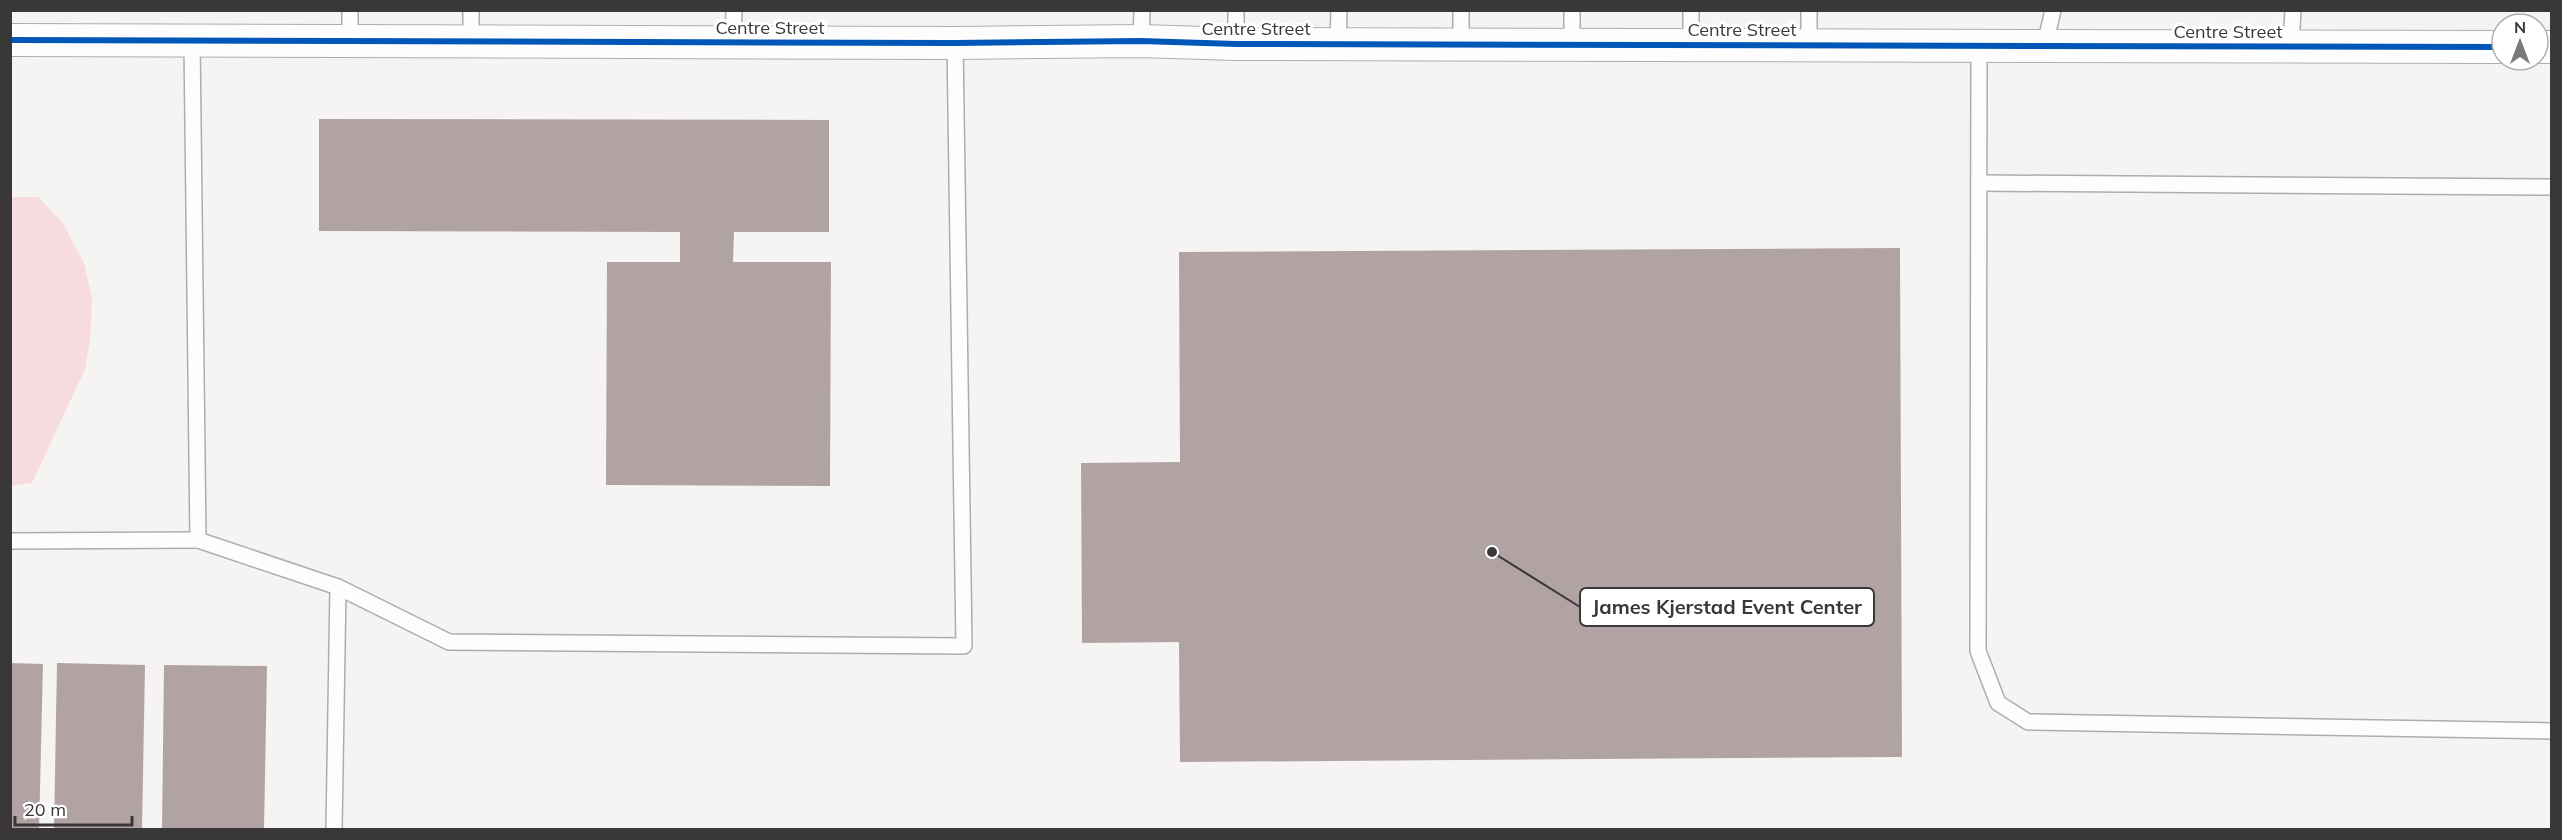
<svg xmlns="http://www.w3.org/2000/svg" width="2562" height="840" font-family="Mulish,sans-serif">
<rect width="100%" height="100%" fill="#f6f3f3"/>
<polygon fill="#f7dcdf" points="11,197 38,197 62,222 84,263 92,298 90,342 85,369 32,483 10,486"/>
<g fill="#b1a3a4">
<polygon points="319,119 829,120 829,232 734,232 733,262 831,262 830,486 606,485 607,262 680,262 680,232 319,231"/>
<polygon points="1900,248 1902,757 1180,762 1179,642 1082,643 1081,463 1180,462 1179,252"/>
<polygon points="10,663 43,664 39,830 10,830"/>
<polygon points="57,663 145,665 142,830 54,830"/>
<polygon points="164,665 267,666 264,830 162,830"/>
</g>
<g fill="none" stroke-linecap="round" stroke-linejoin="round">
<defs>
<g id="service">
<polyline points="350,10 350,42"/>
<polyline points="1461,10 1461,43"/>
<polyline points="1691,10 1691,44"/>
<polyline points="1809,10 1809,45"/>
<polyline points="471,40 471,10"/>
<polyline points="192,41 198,540 338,587 449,642 964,646 955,43"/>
<polyline points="1141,41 1142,10"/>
<polyline points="733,42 734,10"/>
<polyline points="1338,43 1339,10"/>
<polyline points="1236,44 1236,10"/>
<polyline points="1572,44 1572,10"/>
<polyline points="1979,45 1978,651 1998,703 2028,722 2552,731"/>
<polyline points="2045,45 2053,10"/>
<polyline points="2291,46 2293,10"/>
<polyline points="1979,183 2552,187"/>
<polyline points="10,541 198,540"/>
<polyline points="334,830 338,587"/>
</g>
<g id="minor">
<polyline points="10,40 955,43 1141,41 1236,44 2502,47"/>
<polyline points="2538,47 2552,47"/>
</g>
</defs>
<use href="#service" stroke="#aeacac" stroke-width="18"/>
<use href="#minor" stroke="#aeacac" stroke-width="34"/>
<use href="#service" stroke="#fefdfd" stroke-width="15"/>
<use href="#minor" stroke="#fefdfd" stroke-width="32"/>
<defs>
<polyline id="cycleway" points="10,40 955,43 1141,41 1236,44 2502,47"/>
</defs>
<use href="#cycleway" stroke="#fff" stroke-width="10"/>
<use href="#cycleway" stroke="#0057b8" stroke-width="6"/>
</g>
<g text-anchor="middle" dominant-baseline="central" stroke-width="6" stroke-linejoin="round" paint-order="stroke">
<g font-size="18" fill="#393737" stroke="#fff">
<text x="770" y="27">Centre Street</text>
<text x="1256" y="28">Centre Street</text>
<text x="1742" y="29">Centre Street</text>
<text x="2228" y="31">Centre Street</text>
</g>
</g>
<path fill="none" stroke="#393737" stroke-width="2" d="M1492 552L1580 607"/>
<circle fill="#393737" stroke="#fff" stroke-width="2" cx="1492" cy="552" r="6"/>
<rect fill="#fff" stroke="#393737" stroke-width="2" x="1580" y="588" width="294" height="38" rx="6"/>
<g font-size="20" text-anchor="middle" font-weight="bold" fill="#393737">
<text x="1727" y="614">James Kjerstad Event Center</text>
</g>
<rect width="2562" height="840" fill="none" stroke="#393737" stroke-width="24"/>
<g transform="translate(2520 42)"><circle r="28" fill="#ffffff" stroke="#b0afaf" stroke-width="1.5"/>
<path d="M0-4.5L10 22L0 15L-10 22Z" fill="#7b7979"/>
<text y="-9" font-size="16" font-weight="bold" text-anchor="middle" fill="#393737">N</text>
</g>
<path d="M15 816v9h117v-9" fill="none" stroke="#393737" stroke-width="3"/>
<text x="24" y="816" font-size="18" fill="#393737" stroke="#ffffff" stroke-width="4.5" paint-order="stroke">20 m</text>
</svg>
